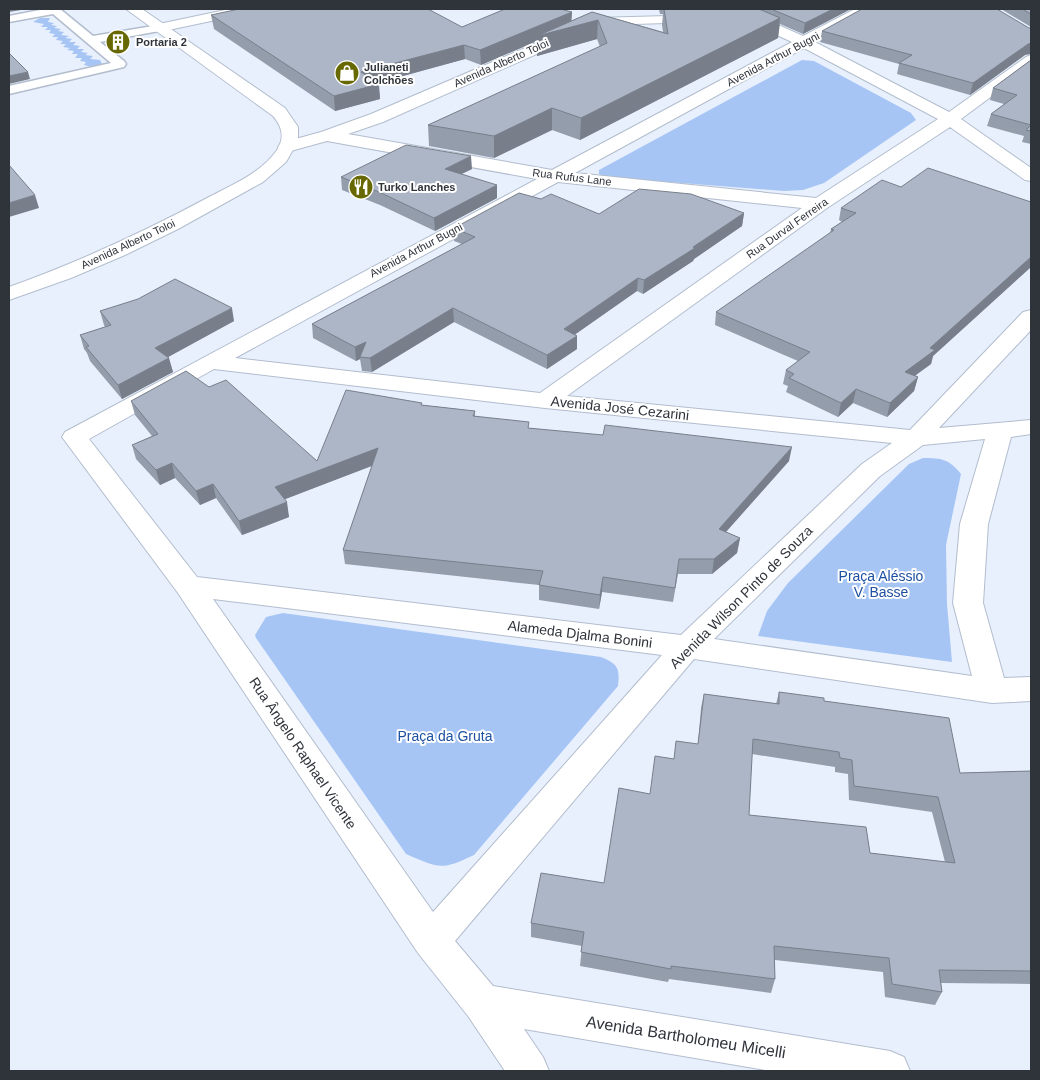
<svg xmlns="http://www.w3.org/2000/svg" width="1040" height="1080" font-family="Arial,sans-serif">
<rect width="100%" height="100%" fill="#e8f0fe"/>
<g fill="#a6c5f5">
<polygon points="40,18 50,18 48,22 54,23 51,25 57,26 54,28 61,29 58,31 64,32 61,35 69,36 65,38 72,39 69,42 76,42 73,45 80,46 77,49 84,49 81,52 88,53 85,55 93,56 90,59 100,60 102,64 93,67 84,65 86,62 80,61 82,58 75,58 78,54 72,54 74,51 67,50 70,48 63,47 66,44 60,44 63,41 56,40 58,37 52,37 55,34 49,33 51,30 45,30 48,27 41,27 44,24 33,22"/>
<polygon points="802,60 814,61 911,113 916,120 824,183 803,190 784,191 605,177 599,174 599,170"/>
<path d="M923 458C942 458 949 459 961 474L946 545 947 604 952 662 758 636 767 611 788 583 909 464Z"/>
<path d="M283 613 601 657C618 664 620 668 618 686L474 855C441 871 439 868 406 854L256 638 255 635 266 617Z"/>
</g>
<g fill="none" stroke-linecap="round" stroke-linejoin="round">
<defs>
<polygon id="service" points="45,9 60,9 93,36 159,25 165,28 159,31 100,42 124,61 126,64 124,67 9,94 9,86 111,63 53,14 9,22 9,16"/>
<g id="minor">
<polygon points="230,9 256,9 254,12 249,13 159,32 154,31 152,28 154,25 159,24"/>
<path d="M724 9H742L803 36 855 9H872L870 12 815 42 949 112 1026 57 1031 55V67L961 119 1031 168V181L1025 180 950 127 827 208 567 396 910 430 1023 312 1031 310V330L939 428 1031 420V434L1011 437 988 524 983 603 1004 678 1031 677V701L992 703 694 659 455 941 493 986 890 1051 904 1057 910 1071H771L524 1029 543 1057 549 1071H505L468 1016 418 953 178 593 62 437 65 432 537 179 327 141 287 152 281 151 278 147 281 143 321 132 371 114 595 18 704 15 706 18 704 21 699 22 602 25 383 122 348 134 552 170 792 42 726 12ZM804 48 938 119 816 198 575 173ZM558 182 802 208 540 393 235 358ZM214 369 545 408 892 443 862 464 681 635 197 577 89 439ZM985 439 960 524 953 603 972 676 714 639 880 476 923 445ZM213 599 662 655 433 912Z"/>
</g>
<path id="secondary" d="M126 9H142L285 108 298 127V141L286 162 263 182 178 229 125 255 71 278 9 300V287C79 262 146 231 211 196 234 184 262 172 277 150 285 138 282 126 273 116Z"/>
</defs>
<use href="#service" stroke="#b2bdcd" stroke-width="3"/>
<use href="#minor" stroke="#b2bdcd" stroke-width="2"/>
<use href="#secondary" stroke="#b2bdcd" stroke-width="2"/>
<use href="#service" fill="#fff" fill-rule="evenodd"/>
<use href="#minor" fill="#fff" fill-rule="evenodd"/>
<use href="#secondary" fill="#fff" fill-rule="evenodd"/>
</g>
<g fill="#949dab" fill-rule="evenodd">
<polygon points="659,9 851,9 803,34 780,24 778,38 580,140 552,130 494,158 429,146 428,125 600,47 597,39 537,56 537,41 481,65 465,59 378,83 380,99 335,111 214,29 211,15 462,27 572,12 571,21 592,12 663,32 662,25 663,14 660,14"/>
<polygon points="1001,9 1031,9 1031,27"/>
<polygon points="822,31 1025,55 970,95 897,74 899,64 820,42"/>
<polygon points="1031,60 1031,144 1022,142 1024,136 987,126 991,114 1004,104 990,100 993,88"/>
<polygon points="472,169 461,174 497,198 435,231 380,205 342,190 341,177"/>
<polygon points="901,187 1031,202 1031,267 933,356 931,364 915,375 918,377 914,391 887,417 853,403 838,417 786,392 788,386 783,384 786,370 798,361 715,325 716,312 830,233 831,229 842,222 839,220 841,208"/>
<polygon points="541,199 599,214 744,213 742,226 694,259 693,261 643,294 637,291 575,334 577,336 577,349 547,369 454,322 372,372 362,371 360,359 356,361 313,338 312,324 462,244 454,241 454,228"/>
<polygon points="100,311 234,321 168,357 173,372 122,399 90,361 87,353 84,349 80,335 105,327 104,325"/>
<polygon points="209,387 317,461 422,405 475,411 475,416 529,428 789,461 726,532 740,538 737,553 712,574 678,574 673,602 602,592 599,609 539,600 539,585 345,564 343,550 372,466 284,499 289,517 242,535 216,498 200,505 175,478 160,485 136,459 132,445 152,436 135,415 131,401"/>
<path d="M779 692 824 701 960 773 1031 771V984L941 983 942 992 935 1005 885 997 883 972 775 960V979L771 993 669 979 668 982 580 966 582 946 531 937V923L604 883 650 794 674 759 698 744 701 708 704 694 776 704ZM752 754 835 767V772L848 774 849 800 932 812 945 862 870 853 749 815Z"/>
</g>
<g fill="#787f8b">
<polygon points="9,9 27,9 9,12"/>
<polygon points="833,9 851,9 803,34 805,23"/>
<polygon points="572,12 571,26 598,20 597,39 537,56 537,41 481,65 480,50"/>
<polygon points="780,18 778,38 580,140 581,118"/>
<polygon points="1031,43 1031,54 1025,55 970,95 973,83 1028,44"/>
<polygon points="464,45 465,59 362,87 361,72"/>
<polygon points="28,72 30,79 9,84 9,76"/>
<polygon points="379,84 380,99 335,111 334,96"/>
<polygon points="552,108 552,130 494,158 494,136"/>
<polygon points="471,156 472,169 445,182 445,169"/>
<polygon points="497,185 497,198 435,231 434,218"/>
<polygon points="35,195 39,208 9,217 9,203"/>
<polygon points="744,213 742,226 694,259 693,261 643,294 644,280"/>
<polygon points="1031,257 1031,267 933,356 931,364 901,386 905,372 930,348"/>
<polygon points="638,278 637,291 563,343 564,329"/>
<polygon points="232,308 234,321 159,362 155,348"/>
<polygon points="453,308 454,322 372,372 370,358"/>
<polygon points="577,336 577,349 547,369 547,355"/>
<polygon points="366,342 360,357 360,359 356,361 355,347"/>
<polygon points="169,358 173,372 122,399 118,385"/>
<polygon points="918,377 914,391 887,417 890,403"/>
<polygon points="856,389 853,403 838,417 841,403"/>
<polygon points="792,447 789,461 716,543 719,529"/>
<polygon points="378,448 379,463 278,502 275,487"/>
<polygon points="172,463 175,478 160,485 156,470"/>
<polygon points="213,484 216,498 200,505 196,491"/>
<polygon points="287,502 289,517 242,535 239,521"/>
<polygon points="740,538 737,553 712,574 714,559"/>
<polygon points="603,577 602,592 599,609 600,595"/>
</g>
<g fill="#acb6c7" stroke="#787f8b" fill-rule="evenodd">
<polygon points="239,9 428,9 462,27 505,9 560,9 572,12 480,50 464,45 361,72 379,84 334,96 211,15"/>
<polygon points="664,9 759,9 780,18 581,118 552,108 494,136 428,125 607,43 598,20 537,36 592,12 668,34"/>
<polygon points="771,9 833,9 805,23"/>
<polygon points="862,9 997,9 1029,28 1031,28 1031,43 1028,44 973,83 899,63 912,55 822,31"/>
<polygon points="1022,9 1031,9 1031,14"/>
<polygon points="9,53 28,72 9,76"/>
<polygon points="1031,60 1031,125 991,114 1017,95 993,88"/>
<polygon points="1031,125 1031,131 1026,130"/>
<polygon points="406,145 471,156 445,169 497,185 434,218 379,192 341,177"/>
<polygon points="9,165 35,195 9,203"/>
<polygon points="928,168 1031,202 1031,257 930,348 935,350 905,372 918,377 890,403 856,389 841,403 789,378 794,374 786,370 810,352 716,312 834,230 831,229 856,213 841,208 882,180 901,187"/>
<polygon points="639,189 691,194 744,213 693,247 695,248 644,280 638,278 564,329 577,336 547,355 453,308 370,358 360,357 366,342 355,347 312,324 475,237 454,228 519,193 541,199 551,194 599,214"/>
<polygon points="175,279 232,308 155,348 169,358 118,385 86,347 89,346 80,335 111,325 100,311 138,299"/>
<polygon points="186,371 209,387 226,380 317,461 346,390 422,403 421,405 475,411 473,416 529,422 528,428 603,435 605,425 792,447 719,529 740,538 714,559 679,559 675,588 603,577 600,595 539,585 543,571 343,550 378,448 275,487 287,502 239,521 213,484 196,491 172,463 156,470 132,445 158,434 131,401"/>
<path d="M779 692 824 698V701L949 718 960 773 1031 771V971L939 970 942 992 892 984 889 958 774 946 775 979 671 966V969L581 952 584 932 531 923 541 873 604 883 619 788 650 794 655 756 674 759 676 741 698 744 704 694 779 704ZM753 739 839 752 840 758 852 760 854 786 938 797 955 863 870 853 866 827 749 815Z"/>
</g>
<defs>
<symbol id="building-disc" viewBox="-11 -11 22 22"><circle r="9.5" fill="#686803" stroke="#fff"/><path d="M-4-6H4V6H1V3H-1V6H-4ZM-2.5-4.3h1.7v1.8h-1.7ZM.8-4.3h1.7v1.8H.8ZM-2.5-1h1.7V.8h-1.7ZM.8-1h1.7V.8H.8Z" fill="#fff"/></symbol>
<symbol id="shop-disc" viewBox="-11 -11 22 22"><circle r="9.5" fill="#686803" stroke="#fff"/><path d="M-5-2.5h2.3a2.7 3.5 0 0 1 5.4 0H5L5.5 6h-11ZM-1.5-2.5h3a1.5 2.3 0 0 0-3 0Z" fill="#fff"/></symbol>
<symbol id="restaurant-disc" viewBox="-11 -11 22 22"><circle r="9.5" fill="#686803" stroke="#fff"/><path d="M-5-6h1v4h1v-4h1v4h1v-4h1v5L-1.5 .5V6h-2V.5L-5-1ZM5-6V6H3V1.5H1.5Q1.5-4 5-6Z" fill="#fff"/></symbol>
</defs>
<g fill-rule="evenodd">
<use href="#building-disc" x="104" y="28" width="28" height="28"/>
<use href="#shop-disc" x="333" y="59" width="28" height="28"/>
<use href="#restaurant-disc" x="347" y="173" width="28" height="28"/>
</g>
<g text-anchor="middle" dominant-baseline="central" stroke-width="4" stroke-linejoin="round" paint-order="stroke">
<g font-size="11" font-weight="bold" fill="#2f333a" stroke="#fff" text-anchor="start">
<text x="136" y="42">Portaria 2</text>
<text x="364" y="67">Julianeti<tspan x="364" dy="13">Colchões</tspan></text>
<text x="378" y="187">Turko Lanches</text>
</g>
<g font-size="11" fill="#2f333a" stroke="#fff">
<text transform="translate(773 59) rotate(-28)">Avenida Arthur Bugni</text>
<text transform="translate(501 63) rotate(-24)">Avenida Alberto Toloi</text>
<text transform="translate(572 177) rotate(7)">Rua Rufus Lane</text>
<text transform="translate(787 228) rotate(-35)">Rua Durval Ferreira</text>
<text transform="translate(128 244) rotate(-25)">Avenida Alberto Toloi</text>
<text transform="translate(416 250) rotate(-28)">Avenida Arthur Bugni</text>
</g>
<g font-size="14" fill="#2f333a" stroke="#fff">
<text transform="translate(620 408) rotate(6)">Avenida José Cezarini</text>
<text transform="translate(741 597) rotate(-45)">Avenida Wilson Pinto de Souza</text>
<text transform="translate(580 634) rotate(7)">Alameda Djalma Bonini</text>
<text transform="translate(303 753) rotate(56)">Rua Ângelo Raphael Vicente</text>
</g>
<g font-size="14" fill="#1d50a2" stroke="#fff">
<text x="881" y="576">Praça Aléssio<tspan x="881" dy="16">V. Basse</tspan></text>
<text x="445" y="736">Praça da Gruta</text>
</g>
<g font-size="16" fill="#2f333a" stroke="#fff">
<text transform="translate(686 1037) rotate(9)">Avenida Bartholomeu Micelli</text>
</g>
</g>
<rect width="1040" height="1080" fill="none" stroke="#2f333a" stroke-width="20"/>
</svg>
